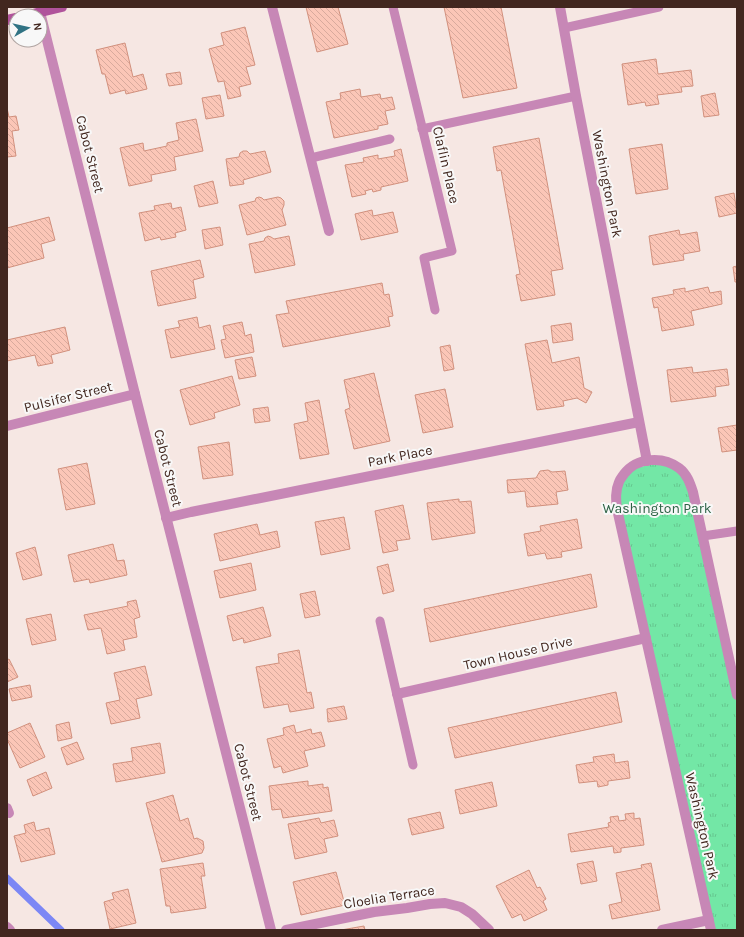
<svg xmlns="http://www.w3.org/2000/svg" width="744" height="937" font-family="Karla,sans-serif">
<defs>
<pattern id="park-tufts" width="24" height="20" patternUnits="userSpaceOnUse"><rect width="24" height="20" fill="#73e7a6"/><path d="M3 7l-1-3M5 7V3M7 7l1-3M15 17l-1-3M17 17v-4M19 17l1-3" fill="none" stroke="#65c68e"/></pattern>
<pattern id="building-back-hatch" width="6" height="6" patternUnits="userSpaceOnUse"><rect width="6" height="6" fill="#fbc6b7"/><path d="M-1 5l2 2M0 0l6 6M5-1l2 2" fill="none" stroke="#d8aa9d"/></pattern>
</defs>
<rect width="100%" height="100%" fill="#f6e7e3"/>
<polygon fill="url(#park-tufts)" points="666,461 689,479 737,695 737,930 711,930 617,509 619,481 627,470"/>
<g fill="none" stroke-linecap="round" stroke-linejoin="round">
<polyline stroke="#7c87f5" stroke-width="7" points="7,878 61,930"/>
</g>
<g fill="url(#building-back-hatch)" stroke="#d1907d">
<polygon points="306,7 338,7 348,44 317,52"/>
<polygon points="444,7 501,7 517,88 463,98"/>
<polygon points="245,27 255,65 246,67 251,84 239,87 241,96 228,99 224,81 218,82 209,49 224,45 221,33"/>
<polygon points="125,43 133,77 143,74 147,89 126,94 125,90 110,94 105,74 102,74 96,50"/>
<polygon points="656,59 658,74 691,70 693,86 681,87 682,92 657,95 659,104 646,106 645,102 628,105 622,64"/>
<polygon points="180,72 182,84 169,86 166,74"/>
<polygon points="360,89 361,97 380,94 381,99 392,97 395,109 385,111 388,124 378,126 378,129 334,138 326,102 341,99 340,93"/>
<polygon points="715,93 719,115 704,117 701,96"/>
<polygon points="220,95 224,116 206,119 202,98"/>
<polygon points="7,108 9,117 16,116 19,130 12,131 16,156 7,157"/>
<polygon points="196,119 203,151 174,157 176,170 151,175 152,181 129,186 120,148 143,143 144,151 167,146 167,143 179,140 176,123"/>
<polygon points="539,138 563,269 551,271 555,295 521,301 516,275 520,274 501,170 497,171 493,147"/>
<polygon points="662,144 668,189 636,194 629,149"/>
<polygon points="401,149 408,181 381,187 381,190 373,192 372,189 365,191 366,194 352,197 345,165 364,162 363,158 378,155 378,159 395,156 394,151"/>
<polygon points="243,151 247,151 250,154 265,151 271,172 243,180 244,184 230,186 226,159 239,157 240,153"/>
<polygon points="213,181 218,203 199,207 194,186"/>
<polygon points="734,193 737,213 719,217 715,197"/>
<polygon points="259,197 262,198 264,200 278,197 281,198 284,201 284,205 282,210 286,225 247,235 239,205 255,201 256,198"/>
<polygon points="171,203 172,209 181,207 186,230 175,233 176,237 161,240 160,237 145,241 139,213 155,210 154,206"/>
<polygon points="372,210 373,216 393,212 398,232 361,240 355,214"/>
<polygon points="49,217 55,240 41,244 44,258 7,268 7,228"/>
<polygon points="220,227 223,245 205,249 202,230"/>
<polygon points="679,230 680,235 697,232 700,251 683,254 684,260 653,265 649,236"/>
<polygon points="268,236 271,237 274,239 289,236 295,265 255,273 249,244 264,241 265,238"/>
<polygon points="200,260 204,277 193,280 196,298 158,306 151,271"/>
<polygon points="737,266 737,282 735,282 733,267"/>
<polygon points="382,283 384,295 389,294 393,316 388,317 390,326 283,347 276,315 289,313 286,301"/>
<polygon points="708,287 710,293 721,291 722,304 691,311 694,325 662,331 658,307 654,308 652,298 674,294 673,290 685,288 685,292"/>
<polygon points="197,317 199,328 210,325 215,349 171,358 165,330 180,327 178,321"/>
<polygon points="242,322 245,336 251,334 254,352 225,358 221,340 226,339 223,326"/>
<polygon points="571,323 573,340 553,343 551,326"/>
<polygon points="65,327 70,350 51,355 53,363 38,366 35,355 7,361 7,340"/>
<polygon points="547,340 552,363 579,357 584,388 592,392 586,403 577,398 563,401 564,406 537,410 525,344"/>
<polygon points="450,345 454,369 444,371 440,347"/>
<polygon points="252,357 256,376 239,379 235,360"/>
<polygon points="692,367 693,373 727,369 729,385 715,387 716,396 671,402 667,370"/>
<polygon points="374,373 390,441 354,449 345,410 350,408 344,380"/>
<polygon points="232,376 240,405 214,413 215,418 190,425 180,390"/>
<polygon points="445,389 453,427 423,433 415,395"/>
<polygon points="319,400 329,454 300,459 294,424 308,421 305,403"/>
<polygon points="268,407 270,421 255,423 253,409"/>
<polygon points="737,425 737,450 722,452 718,428"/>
<polygon points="229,442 233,475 203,479 198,447"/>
<polygon points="87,463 95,504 66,510 58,469"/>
<polygon points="548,470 552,472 565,471 568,490 556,492 558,504 527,507 525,491 508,493 507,480 536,478 540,471"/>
<polygon points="459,499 459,502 471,501 475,533 432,540 427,503"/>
<polygon points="403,505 410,539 396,541 398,550 383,553 375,511"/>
<polygon points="344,517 350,549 321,555 315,522"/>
<polygon points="577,519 582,548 561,552 562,557 547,559 545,553 528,556 524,534 541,531 540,526"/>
<polygon points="257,524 260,535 277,531 280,547 220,561 214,534"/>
<polygon points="113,544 117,561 124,560 127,575 90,583 89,579 74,582 68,555"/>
<polygon points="35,547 42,575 23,580 16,553"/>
<polygon points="251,563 256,590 220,598 214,571"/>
<polygon points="388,564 394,591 383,594 377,567"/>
<polygon points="591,574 597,607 430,642 424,609"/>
<polygon points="315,591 320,615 305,618 300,594"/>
<polygon points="136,600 140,617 134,619 137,637 123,640 125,650 107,654 101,628 88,630 84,615 128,606 127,602"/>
<polygon points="263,607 271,636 244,643 243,638 233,641 227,616"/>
<polygon points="51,614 56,640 32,645 26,619"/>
<polygon points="299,650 307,693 311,692 314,708 290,712 288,704 264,708 256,667 279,663 278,654"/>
<polygon points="9,659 18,677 7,682 7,660"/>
<polygon points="145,666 152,695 136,699 140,718 111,724 106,703 120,700 114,673"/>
<polygon points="30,685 32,697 12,701 9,689"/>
<polygon points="616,692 622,722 455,758 448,728"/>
<polygon points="344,706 347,719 328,722 327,709"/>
<polygon points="69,722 72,738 58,741 56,725"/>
<polygon points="30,723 45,757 20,768 7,739 7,733"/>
<polygon points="294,725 296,733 311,729 312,734 321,732 325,746 304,751 308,766 283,773 281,766 274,768 267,739 284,735 283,728"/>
<polygon points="77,742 84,759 67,765 61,748"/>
<polygon points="160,743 165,773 116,782 113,764 133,761 131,748"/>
<polygon points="614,754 615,763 628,761 630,778 608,781 608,785 598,787 597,781 579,783 576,765 594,762 593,757"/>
<polygon points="46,772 52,788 33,796 27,780"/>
<polygon points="308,781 308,786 323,784 323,788 328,787 332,811 283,818 281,809 272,810 269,786"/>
<polygon points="492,782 497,806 460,814 455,790"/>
<polygon points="173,795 180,821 188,818 194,839 197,838 203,841 204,848 202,853 162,862 146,803"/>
<polygon points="440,812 444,828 412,835 408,819"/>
<polygon points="634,813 634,819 640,818 644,845 621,848 621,852 614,853 613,846 571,852 568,834 609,827 608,823 611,822 610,817 618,816 619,821 626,820 625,814"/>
<polygon points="319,818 321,823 334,820 338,836 324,839 327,852 295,859 288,824"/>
<polygon points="34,822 36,831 49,828 55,854 21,862 14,836 26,833 24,825"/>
<polygon points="593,861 597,881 581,884 577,864"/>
<polygon points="203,863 205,876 201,876 206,908 171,913 170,906 166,906 160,869"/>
<polygon points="651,863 660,910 612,919 609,905 622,902 616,873 642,868 641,865"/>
<polygon points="529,870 537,888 540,887 546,899 543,901 547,910 524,921 521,914 512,918 496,886"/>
<polygon points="336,872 345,905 301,915 293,882"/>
<polygon points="128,889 136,923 110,929 104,902 114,899 112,893"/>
<polygon points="364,926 365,930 341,930"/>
</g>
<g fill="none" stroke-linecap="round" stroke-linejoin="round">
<g stroke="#c787b6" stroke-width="9">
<polyline points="393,7 452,251 424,258 435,310"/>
<polyline points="564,28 659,7"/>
<polyline points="422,129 576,96"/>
<polyline points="311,158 390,139"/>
<polyline points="703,536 737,531"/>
<polyline points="380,621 413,765"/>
</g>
<g stroke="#c787b6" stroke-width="10">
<polyline points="272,7 329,231"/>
<polyline points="560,7 576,96 647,461"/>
<polyline points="7,426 135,394"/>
<polyline points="166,518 191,512 639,422"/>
<polyline points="397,694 646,638"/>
<polyline points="7,808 9,813"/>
<polyline points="7,927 10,930"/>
<polyline points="286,930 374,912 407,908 430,904 445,903 461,907 472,914 489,930"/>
<polyline points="662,930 709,920"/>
<path d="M711 930 617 509C616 500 615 491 619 482 620 479 622 477 624 474 637 457 663 456 679 468 687 474 690 483 693 492L737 695"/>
</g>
<polyline stroke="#c787b6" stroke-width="10" points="40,12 135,394 271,930"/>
<g stroke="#b0539b" stroke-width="10">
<polyline points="24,16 62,7"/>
<polyline points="7,20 16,18"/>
</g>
</g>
<g text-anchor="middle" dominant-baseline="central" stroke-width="4" stroke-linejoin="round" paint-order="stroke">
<g font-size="14" fill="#42271f" stroke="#f8f8f8">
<text transform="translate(90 154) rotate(76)">Cabot Street</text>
<text transform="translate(446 165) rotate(77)">Claflin Place</text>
<text transform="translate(607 184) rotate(79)">Washington Park</text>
<text transform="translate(68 397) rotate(-14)">Pulsifer Street</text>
<text transform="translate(400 456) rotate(-11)">Park Place</text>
<text transform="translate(168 468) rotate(76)">Cabot Street</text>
<text transform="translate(518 653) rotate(-13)">Town House Drive</text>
<text transform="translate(248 782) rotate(76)">Cabot Street</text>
<text transform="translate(702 826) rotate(77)">Washington Park</text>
<text transform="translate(389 897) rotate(-9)">Cloelia Terrace</text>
</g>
<g font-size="14" fill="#2d6345" stroke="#f8f8f8">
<text x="657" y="508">Washington Park</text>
</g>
</g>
<rect width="744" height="937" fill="none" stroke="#42271f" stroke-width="16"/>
<g transform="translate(28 28) rotate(82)"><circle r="19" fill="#f8f8f8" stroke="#afa4a1"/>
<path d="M0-3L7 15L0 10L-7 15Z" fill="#307384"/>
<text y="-6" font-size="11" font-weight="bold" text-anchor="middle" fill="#42271f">N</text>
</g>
</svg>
